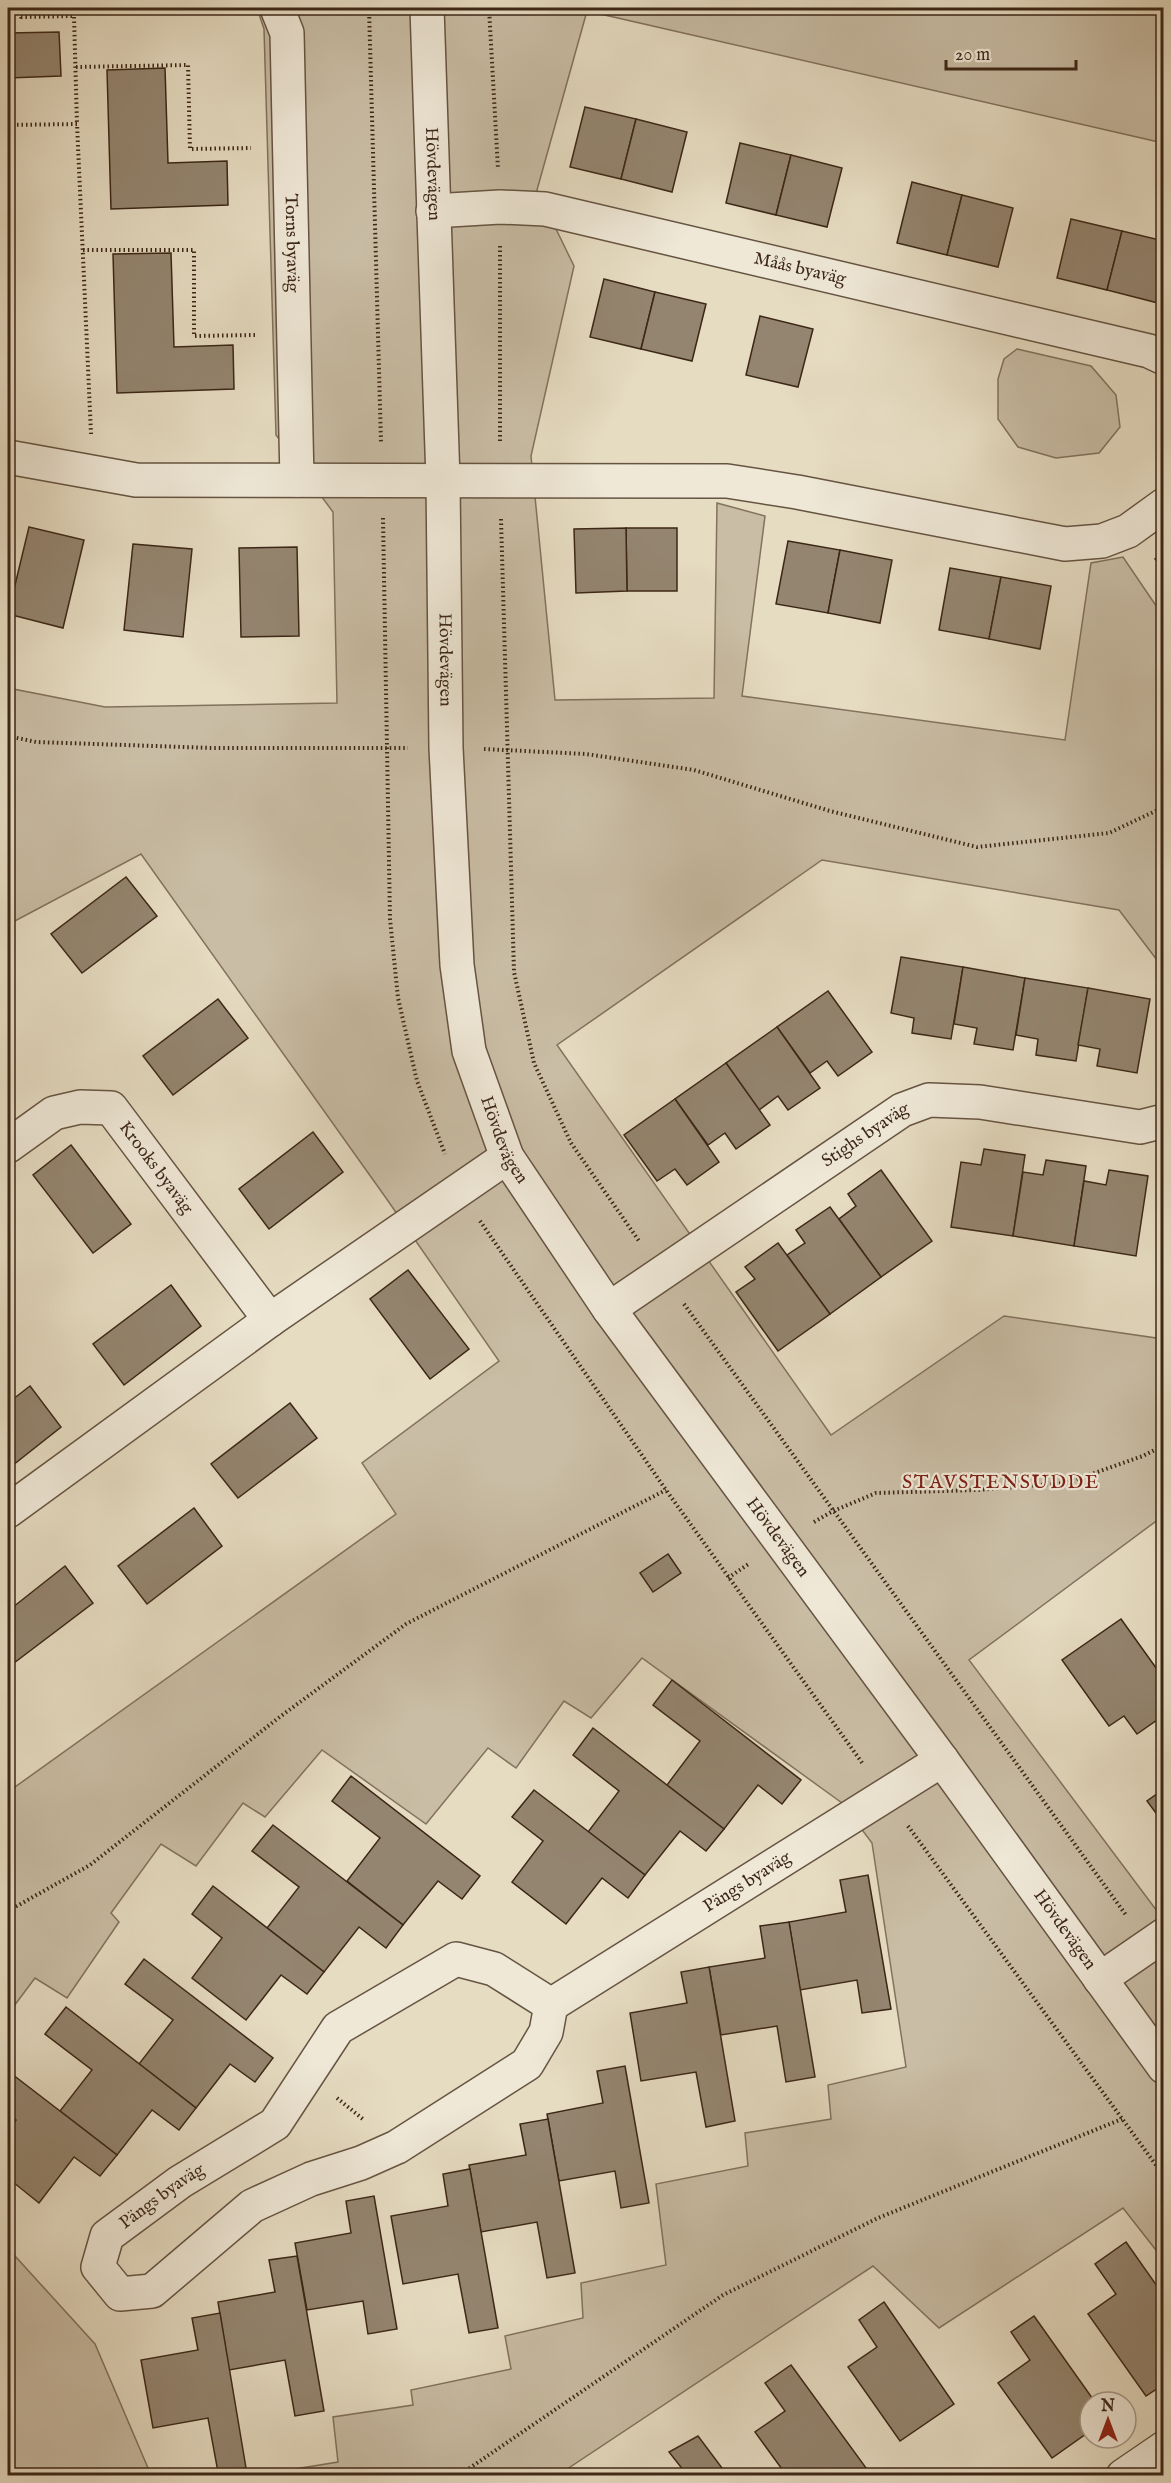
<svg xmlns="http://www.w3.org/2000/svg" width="1171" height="2483" font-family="'IM FELL English',serif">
<rect width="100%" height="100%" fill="#e6dcc2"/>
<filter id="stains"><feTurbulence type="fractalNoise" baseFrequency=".00333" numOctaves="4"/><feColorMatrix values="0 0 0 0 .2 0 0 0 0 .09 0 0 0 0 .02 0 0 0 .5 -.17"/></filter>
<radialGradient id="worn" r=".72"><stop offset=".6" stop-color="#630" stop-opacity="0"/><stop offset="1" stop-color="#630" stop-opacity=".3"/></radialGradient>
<g fill="#c9bda5" stroke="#82725e" stroke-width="1.5">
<polygon points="257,8 1163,8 1163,143 587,11 537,190 574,266 531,456 555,700 714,698 717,503 765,516 742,696 1065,740 1091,563 1123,557 1163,616 1163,968 1119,910 822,860 557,1045 831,1435 1004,1316 1163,1339 1163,1516 969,1660 1163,1919 1163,2259 1123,2208 939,2328 873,2266 558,2475 257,2475 338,2462 333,2417 413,2405 411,2390 511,2369 505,2336 583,2318 581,2283 666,2265 656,2184 748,2166 745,2133 831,2119 828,2085 906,2067 872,1843 842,1803 642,1658 591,1718 564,1701 516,1768 488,1748 426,1824 322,1750 265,1817 243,1803 196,1866 161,1844 111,1913 119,1922 67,1998 35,1978 8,2014 8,1792 396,1514 362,1463 499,1361 386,1198 141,854 13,922 8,914 8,688 105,707 337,703 333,512 276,435 264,29"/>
<polygon points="1017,349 1091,366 1116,395 1120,427 1099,453 1056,458 1018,447 998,419 998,379 1004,359"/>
<polygon points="8,2245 15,2256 95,2344 151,2475 8,2475"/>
</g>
<g fill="#948570" stroke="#3c2717" stroke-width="1.5">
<polygon points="59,32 61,76 8,78 8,33"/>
<polygon points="165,68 168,163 227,161 228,205 111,209 107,70"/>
<polygon points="585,107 636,119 621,179 570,167"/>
<polygon points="636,119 687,132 672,192 621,179"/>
<polygon points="740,143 791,155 776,215 726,203"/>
<polygon points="791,155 842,168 827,227 776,215"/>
<polygon points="912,182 962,195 947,255 897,243"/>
<polygon points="962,195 1013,208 998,267 947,255"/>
<polygon points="1071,219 1122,231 1107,290 1057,278"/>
<polygon points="1122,231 1164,241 1164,281 1158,303 1107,290"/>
<polygon points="171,253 174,347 233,345 234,389 117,393 113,254"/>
<polygon points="604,279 655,292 641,349 590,337"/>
<polygon points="655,292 706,304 692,361 641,349"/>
<polygon points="760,316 813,329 798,387 746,375"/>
<polygon points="29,527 84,540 63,628 8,614"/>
<polygon points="626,528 677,528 677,591 627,591"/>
<polygon points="626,528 627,591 576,593 574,529"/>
<polygon points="788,541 840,550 828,613 776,604"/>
<polygon points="133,544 192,549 183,637 124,630"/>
<polygon points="297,547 299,636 241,637 239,548"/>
<polygon points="840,550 892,560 880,623 828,613"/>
<polygon points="1164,553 1164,570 1155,559"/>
<polygon points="950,568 1001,577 989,639 939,630"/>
<polygon points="1001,577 1051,586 1040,649 989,639"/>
<polygon points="126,877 157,916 82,973 51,934"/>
<polygon points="901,957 963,967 951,1039 912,1033 914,1018 891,1013"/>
<polygon points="963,967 1025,978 1013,1050 974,1044 977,1028 954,1024"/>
<polygon points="1025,978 1088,988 1076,1061 1036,1055 1038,1039 1016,1035"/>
<polygon points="1088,988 1150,999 1137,1073 1097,1066 1100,1049 1078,1045"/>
<polygon points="828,991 872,1052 838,1076 827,1061 810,1073 777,1027"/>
<polygon points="218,999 248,1038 173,1095 143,1056"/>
<polygon points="777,1027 820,1088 788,1110 778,1096 759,1110 726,1063"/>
<polygon points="726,1063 770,1125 736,1149 725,1133 708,1145 675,1099"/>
<polygon points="675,1099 719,1162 687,1185 675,1169 657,1181 624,1135"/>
<polygon points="313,1132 343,1172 269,1229 239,1189"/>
<polygon points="71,1145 131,1224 93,1253 33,1175"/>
<polygon points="984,1149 1025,1155 1013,1236 951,1227 961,1162 981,1165"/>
<polygon points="1046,1160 1086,1166 1074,1246 1013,1236 1023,1172 1043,1175"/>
<polygon points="881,1170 932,1241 881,1277 839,1219 856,1206 848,1194"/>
<polygon points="1109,1170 1148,1176 1136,1256 1074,1246 1084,1181 1106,1185"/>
<polygon points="830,1207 881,1277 830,1314 787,1255 805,1243 796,1230"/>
<polygon points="778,1243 830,1314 778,1351 736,1292 755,1279 745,1267"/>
<polygon points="408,1270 469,1349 430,1379 370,1299"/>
<polygon points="171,1285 201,1326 124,1385 93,1344"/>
<polygon points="30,1386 61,1427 8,1469 8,1403"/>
<polygon points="290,1403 317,1438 238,1498 211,1464"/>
<polygon points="194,1508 222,1546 147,1604 118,1566"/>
<polygon points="668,1554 681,1573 653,1592 640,1573"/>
<polygon points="65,1566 93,1603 14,1663 8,1654 8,1611"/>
<polygon points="1121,1619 1164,1679 1164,1715 1137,1734 1124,1716 1109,1726 1062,1660"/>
<polygon points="672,1680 801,1780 782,1804 758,1785 724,1829 667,1785 700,1741 653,1705"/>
<polygon points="593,1728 724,1829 706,1851 680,1831 645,1875 588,1832 619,1791 573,1755"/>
<polygon points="351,1776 480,1876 462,1899 438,1881 403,1925 347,1881 380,1838 332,1801"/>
<polygon points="1164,1789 1164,1824 1147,1801"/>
<polygon points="534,1790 645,1875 628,1898 602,1878 566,1924 512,1882 543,1841 512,1817"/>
<polygon points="273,1825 403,1925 386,1948 359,1927 324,1972 267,1928 299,1887 252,1851"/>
<polygon points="868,1875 891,2009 862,2013 857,1980 800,1990 789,1922 846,1912 840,1880"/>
<polygon points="213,1886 324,1972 307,1994 281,1975 246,2020 192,1978 222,1938 192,1914"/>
<polygon points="789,1922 815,2077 786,2082 777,2026 721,2035 709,1967 765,1958 760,1926"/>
<polygon points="144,1959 273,2058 255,2082 230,2064 196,2108 139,2064 173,2020 125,1984"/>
<polygon points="709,1967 735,2121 706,2127 696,2072 641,2081 630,2013 687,2003 681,1972"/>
<polygon points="66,2007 196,2108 179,2130 152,2110 117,2155 60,2111 92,2070 45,2034"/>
<polygon points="625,2066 649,2203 621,2208 615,2171 559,2181 547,2114 603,2103 597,2071"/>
<polygon points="8,2071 117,2155 100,2176 74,2157 39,2203 8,2178 8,2131 16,2120 8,2113"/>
<polygon points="548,2119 575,2273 547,2278 537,2222 481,2232 469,2165 526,2155 520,2124"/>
<polygon points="470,2169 498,2328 469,2333 458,2274 403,2284 391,2216 448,2206 443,2174"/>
<polygon points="374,2196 397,2329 368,2334 363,2301 307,2310 295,2243 351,2233 346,2201"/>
<polygon points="1126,2242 1164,2296 1164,2384 1146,2396 1088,2314 1116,2294 1095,2264"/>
<polygon points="297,2256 324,2411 295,2416 285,2360 229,2370 218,2302 275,2292 269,2260"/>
<polygon points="884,2302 954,2404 900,2441 848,2367 877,2347 859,2320"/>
<polygon points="220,2313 246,2468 218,2472 208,2418 153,2428 141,2360 198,2350 192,2318"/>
<polygon points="1034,2316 1095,2402 1090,2402 1090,2431 1052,2458 998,2383 1030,2360 1011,2332"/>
<polygon points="791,2365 869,2472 864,2476 787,2476 755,2432 785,2411 765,2383"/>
<polygon points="698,2436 728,2476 688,2476 669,2452"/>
</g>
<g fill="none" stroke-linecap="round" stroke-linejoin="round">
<defs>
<g id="minor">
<path id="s1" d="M277 8 287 33 297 480"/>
<path id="s2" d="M427 8 443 480 446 748 457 965 469 1051 507 1157 609 1309 942 1760 1164 2067"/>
<path id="s3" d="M433 211 500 207 545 209 1149 351 1164 358"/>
<polyline points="8,457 136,480 727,481 797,492 1065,544 1102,541 1128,531 1164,505"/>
<path id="s4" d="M8 1146 54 1113 80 1107 111 1108 270 1320"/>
<path id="s5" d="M609 1309 902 1110 929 1100 980 1102 1140 1127 1164 1121"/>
<polyline points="8,1511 270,1320 507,1157"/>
<polyline points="1100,1979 1164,1935"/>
<path id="s6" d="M551 2005 546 2032 527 2064 397 2147 361 2163 311 2179 252 2206 152 2291 120 2294 98 2267 107 2236 180 2182 275 2124 338 2028 456 1959 494 1969 551 2005 942 1760"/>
<polyline points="1123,2476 1164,2448"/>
</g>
</defs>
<use href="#minor" stroke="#665442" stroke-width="36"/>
<g stroke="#3c2717" stroke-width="4" stroke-dasharray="1.5 3" stroke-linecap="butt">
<polyline points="20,8 21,17 74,16 77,124"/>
<polyline points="369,8 381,442"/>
<polyline points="489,8 498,169"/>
<polyline points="76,67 188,65 190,149 251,148"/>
<polyline points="8,125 77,124 91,434"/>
<polyline points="500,246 500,442"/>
<polyline points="83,250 194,250 194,336 255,335"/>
<polyline points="383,518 390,919 398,998 417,1081 445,1154"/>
<polyline points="501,519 514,972 534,1063 571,1143 639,1241"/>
<polyline points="8,736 36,742 213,748 408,748"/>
<polyline points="484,749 586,754 694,770 830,811 977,847 1109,833 1164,807"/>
<polyline points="480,1221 666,1490 863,1764"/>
<polyline points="684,1304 1126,1915"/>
<polyline points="814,1522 833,1511 876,1493 977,1490 1066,1483 1143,1456 1164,1445"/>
<polyline points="728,1578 750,1563"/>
<polyline points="908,1826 1164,2176"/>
<polyline points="8,1911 90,1865 281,1716 406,1624 666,1490"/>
<polyline points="337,2098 364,2120"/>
<polyline points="458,2476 723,2295 878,2218 1122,2119"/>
</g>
<use href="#minor" stroke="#efe8d7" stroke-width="33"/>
</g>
<g text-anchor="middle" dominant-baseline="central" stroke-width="4.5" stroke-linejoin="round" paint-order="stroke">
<g font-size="18" fill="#3c2717" stroke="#efe8d7">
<text stroke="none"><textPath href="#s2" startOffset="166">Hövdevägen</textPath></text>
<text stroke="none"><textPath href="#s1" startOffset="237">Torns byaväg</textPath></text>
<text stroke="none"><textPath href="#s3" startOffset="374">Måås byaväg</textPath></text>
<text stroke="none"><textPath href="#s2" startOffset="652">Hövdevägen</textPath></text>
<text stroke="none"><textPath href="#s5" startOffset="310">Stighs byaväg</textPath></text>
<text stroke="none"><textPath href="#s2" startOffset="1140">Hövdevägen</textPath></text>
<text stroke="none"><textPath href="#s4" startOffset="189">Krooks byaväg</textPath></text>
<text stroke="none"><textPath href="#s2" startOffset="1624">Hövdevägen</textPath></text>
<text stroke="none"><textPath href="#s6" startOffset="1398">Pängs byaväg</textPath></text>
<text stroke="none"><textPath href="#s2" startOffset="2110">Hövdevägen</textPath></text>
<text stroke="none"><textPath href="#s6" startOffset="674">Pängs byaväg</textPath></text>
</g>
<g font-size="20" letter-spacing="1.5" fill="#7a1f14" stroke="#efe8d7">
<text x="1001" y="1482">STAVSTENSUDDE</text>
</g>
</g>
<rect width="1171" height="2483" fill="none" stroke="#e6dcc2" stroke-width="30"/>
<rect x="9" y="9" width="1153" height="2465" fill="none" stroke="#3c2717" stroke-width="3"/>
<rect x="15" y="15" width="1141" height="2453" fill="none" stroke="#3c2717" stroke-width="1.5"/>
<g transform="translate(1108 2420)"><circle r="28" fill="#efe8d7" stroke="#a79b8a" stroke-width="1.5"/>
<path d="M0-4.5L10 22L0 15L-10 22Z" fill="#8f2418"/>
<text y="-9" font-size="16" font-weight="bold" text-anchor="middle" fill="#3c2717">N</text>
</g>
<path d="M946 60v9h130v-9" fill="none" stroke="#3c2717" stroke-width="3"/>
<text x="955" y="60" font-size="18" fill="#3c2717" stroke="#efe8d7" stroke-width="4.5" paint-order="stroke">20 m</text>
<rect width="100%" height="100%" filter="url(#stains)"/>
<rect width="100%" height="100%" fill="url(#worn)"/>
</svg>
